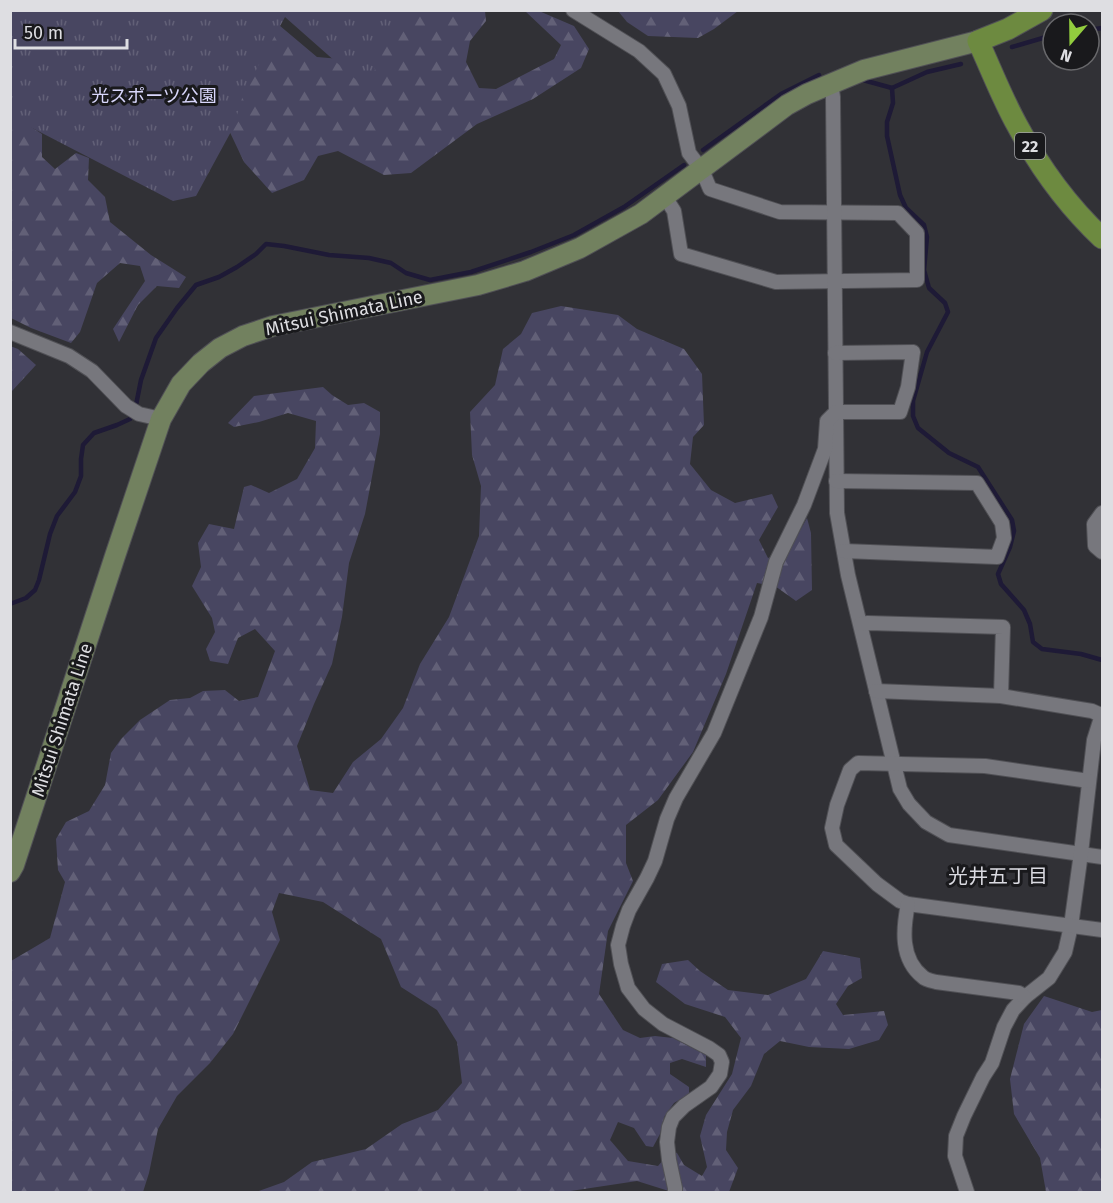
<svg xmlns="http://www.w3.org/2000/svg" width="1113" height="1203" font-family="'Fira Sans','Noto Sans JP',sans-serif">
<defs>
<pattern id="forest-firs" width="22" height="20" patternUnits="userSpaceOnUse" patternTransform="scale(1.5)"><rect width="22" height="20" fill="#484661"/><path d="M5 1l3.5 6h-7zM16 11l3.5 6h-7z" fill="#626077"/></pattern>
<pattern id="park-tufts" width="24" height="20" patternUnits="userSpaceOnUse" patternTransform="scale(1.5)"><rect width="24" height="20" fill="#484661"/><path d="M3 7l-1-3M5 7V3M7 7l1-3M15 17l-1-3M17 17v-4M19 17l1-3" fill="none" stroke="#626077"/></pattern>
</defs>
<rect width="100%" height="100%" fill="#313136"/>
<g fill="url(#forest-firs)">
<polygon points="389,11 485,11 486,21 470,41 466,62 479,88 496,89 554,59 561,45 525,11 539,11 574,26 589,49 581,68 533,99 477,124 411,173 384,175 338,151 318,156 304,180 272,193 244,162 226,124 273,20 317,57 352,60"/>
<polygon points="618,11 738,11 714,29 698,38 648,36 627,22"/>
<polygon points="10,113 42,134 42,157 55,169 76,153 89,158 88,180 105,197 110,222 151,255 186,277 179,288 157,286 138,305 119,342 113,329 145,281 140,266 120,263 97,283 80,332 71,343 31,328 11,318"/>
<polygon points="561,306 618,315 637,329 684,349 702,374 704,425 693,437 690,464 711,490 735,503 772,494 778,507 759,540 768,558 788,552 807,518 811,533 812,590 796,601 775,586 757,583 726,674 693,752 658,800 626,825 626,863 633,881 608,931 599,994 623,1030 640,1038 655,1036 673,1038 706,1055 706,1067 682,1059 670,1063 670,1074 689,1087 689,1094 674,1103 664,1117 660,1134 653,1147 646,1146 634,1128 618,1122 610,1140 628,1161 658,1166 664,1159 664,1149 677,1153 684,1165 702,1176 707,1167 700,1136 706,1115 732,1074 741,1038 725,1017 685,1004 656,982 662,964 688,960 700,971 728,990 768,995 806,979 823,951 860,958 862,978 848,986 836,1004 843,1015 884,1011 888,1025 879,1040 849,1049 809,1047 780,1041 764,1054 751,1086 733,1110 727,1132 726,1150 738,1168 729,1192 672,1192 637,1181 564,1192 256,1192 284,1182 312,1162 366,1149 402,1124 438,1110 462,1083 457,1042 437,1010 401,987 381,939 323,902 279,893 272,912 280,940 233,1034 210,1063 177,1096 158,1129 149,1173 143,1192 11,1192 11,961 50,938 65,882 58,870 56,839 66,822 89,811 105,785 111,753 121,739 140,720 170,700 190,698 203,691 225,690 239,701 258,697 275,651 255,629 238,638 228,664 210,661 206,649 215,632 212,618 192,586 201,567 198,543 209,524 234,529 244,487 251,485 269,493 297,479 315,448 316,421 288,413 259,422 234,427 228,423 254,396 323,387 332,395 348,405 364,403 380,412 380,434 365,514 349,563 342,617 332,664 314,704 297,746 310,790 333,793 353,762 381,739 403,708 420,664 449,617 479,536 481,486 472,455 470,412 495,385 503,349 521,334 532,313"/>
<polygon points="10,346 18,349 36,365 12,391"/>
<polygon points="1044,996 1092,1012 1102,1010 1102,1192 1046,1192 1040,1158 1014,1114 1010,1079 1024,1024"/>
</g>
<polygon fill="url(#park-tufts)" points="10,11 11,10 404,11 373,58 375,70 362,85 285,17 244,92 233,128 196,196 173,201 11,117"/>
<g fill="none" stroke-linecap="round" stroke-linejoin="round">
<g stroke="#1e1a36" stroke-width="4.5">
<polyline points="1089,30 1102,28"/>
<polyline points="1012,47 1053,35"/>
<polyline points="863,80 892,88 927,72 961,64"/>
<polyline points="892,88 893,103 887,122 887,136 900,195 906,208 924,225 927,237 924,270 929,288 945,303 948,312 927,352 913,401 913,416 918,428 949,453 978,467 1012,520 1014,531 1010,547 998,574 1001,584 1024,610 1030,624 1033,642 1042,649 1081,654 1102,660"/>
<polyline points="703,150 781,94 819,75"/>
<polyline points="10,604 26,598 35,590 39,580 50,534 57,516 75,492 81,476 81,459 83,445 94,433 117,425 130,419 136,405 141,380 156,338 177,308 196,285 219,277 237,267 256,254 266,244 284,246 329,255 369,258 391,263 406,273 430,280 471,272 531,252 574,235 624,207 684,165"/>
</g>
<defs>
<g id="minor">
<polyline points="573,10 639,51 664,74 679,106 689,153 702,170 710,189 780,212 898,213 917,233 917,280 776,282 681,254 674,211 665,197"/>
<polyline points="831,83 833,97 837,513 848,575 900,789 909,804 926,822 949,835 1102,857"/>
<polyline points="10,332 69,356 92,371 126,406 139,414 161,419"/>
<polyline points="836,481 977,483 1002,523 1004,538 997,557 844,551"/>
<polyline points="1102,513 1094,524 1095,546 1102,552"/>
<polyline points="861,624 868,623 1003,627 1001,696"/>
<polyline points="876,691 1001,696 1092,711 1101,715 1100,721 1094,740 1081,853 1071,926 1065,952 1049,978 1025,997 1013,1010 1004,1027 992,1063 983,1077 964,1116 956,1136 955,1156 967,1192"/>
<polyline points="1089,781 985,766 858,763 850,770 837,805 832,828 836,845 877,884 900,901 908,904 1102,930"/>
<path d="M908 904C903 929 900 959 923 977 926 980 932 981 936 982L1019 993 1025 997"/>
<polyline points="675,1192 675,1188 669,1160 667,1142 669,1127 673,1117 684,1106 711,1087 720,1074 722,1062 719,1055 709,1048 663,1024 644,1009 628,988 621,964 618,945 623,926 629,910 647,878 655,861 667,819 676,798 714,733 761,617 776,562 804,505 825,449 827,421 836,412 900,412 908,387 913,352 835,353"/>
</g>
<polyline id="secondary" points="10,872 14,865 115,556 161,419 181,384 201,363 220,348 243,336 273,326 478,285 525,271 580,248 641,214 787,105 807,94 864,70 978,41"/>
<path id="primary" d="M1042 10 1008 29 978 41C991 69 1002 98 1017 125 1039 166 1068 206 1102 238"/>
</defs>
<use href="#minor" stroke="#505055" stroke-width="16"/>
<use href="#secondary" stroke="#505055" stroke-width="22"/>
<use href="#primary" stroke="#505055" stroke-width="23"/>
<use href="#minor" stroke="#77777d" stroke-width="14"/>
<use href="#secondary" stroke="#72815f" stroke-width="20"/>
<use href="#primary" stroke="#6d8a40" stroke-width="21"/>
</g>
<g text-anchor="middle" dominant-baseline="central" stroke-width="6" stroke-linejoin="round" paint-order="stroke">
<rect fill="#19191c" stroke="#a3a3a7" stroke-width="1.5" x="1015" y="133" width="30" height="26" rx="4.5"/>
<g font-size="16" font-weight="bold" fill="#dedee2">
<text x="1030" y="146">22</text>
</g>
<g font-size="18" fill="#d9d7fc" stroke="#19191c">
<text x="154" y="96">光スポーツ公園</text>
</g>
<g font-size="18" fill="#dedee2" stroke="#19191c">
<text transform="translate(344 313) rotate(-12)">Mitsui Shimata Line</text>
<text transform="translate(62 720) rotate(-72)">Mitsui Shimata Line</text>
</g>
<g font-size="20" fill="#dadae1" stroke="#19191c">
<text x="998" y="876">光井五丁目</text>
</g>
</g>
<rect width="1113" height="1203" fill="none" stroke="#dedee2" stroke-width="24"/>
<g transform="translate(1071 42) rotate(200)"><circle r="28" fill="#19191c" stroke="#68686b" stroke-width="1.5"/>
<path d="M0-4.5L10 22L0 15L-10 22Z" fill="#92cd3e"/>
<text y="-9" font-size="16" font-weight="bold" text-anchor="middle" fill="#dedee2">N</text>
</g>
<path d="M15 39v9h112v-9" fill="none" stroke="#dedee2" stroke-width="3"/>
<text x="24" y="39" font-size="18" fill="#dedee2" stroke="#19191c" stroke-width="4.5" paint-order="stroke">50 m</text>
</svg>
